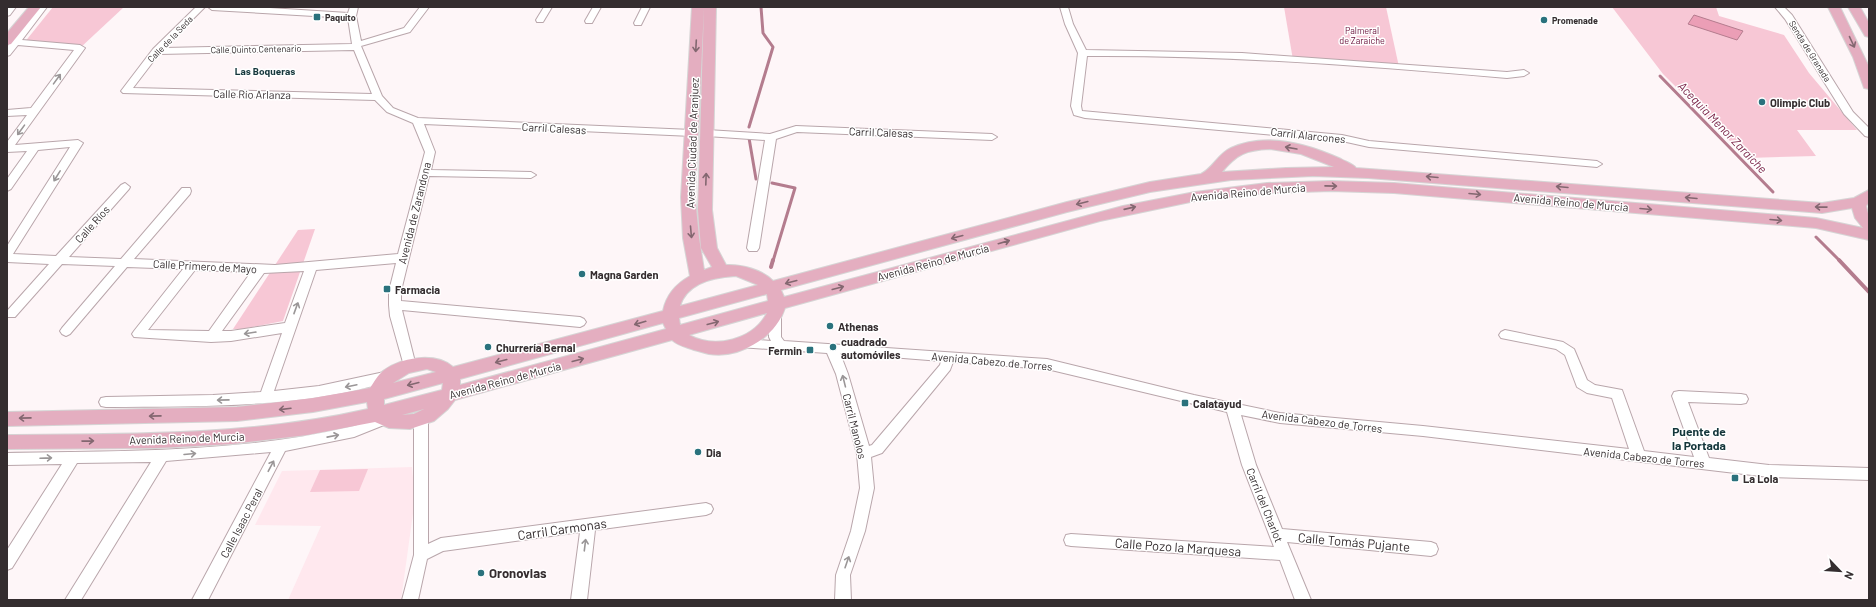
<svg xmlns="http://www.w3.org/2000/svg" width="1876" height="607" font-family="Barlow,sans-serif">
<rect width="100%" height="100%" fill="#fef6f8"/>
<polygon fill="#ffe8ee" points="412,467 415,499 401,600 288,600 321,526 255,525 282,471"/>
<g fill="#f7c7d5">
<polygon points="53,7 124,7 80,48 24,43"/>
<polygon points="1284,7 1386,7 1399,67 1293,60"/>
<polygon points="1612,7 1716,7 1719,16 1784,35 1809,73 1857,130 1797,130 1816,156 1747,158 1663,74"/>
<polygon points="315,229 283,321 242,329 233,329 298,230"/>
<polygon points="368,469 359,491 310,492 320,470"/>
</g>
<polygon fill="#eb9eb6" stroke="#b47c8e" points="1694,15 1743,31 1737,40 1688,24"/>
<g fill="none" stroke-linecap="round" stroke-linejoin="round">
<g stroke="#b47c8e" stroke-width="3">
<polyline points="1660,76 1773,192"/>
<polyline points="749,127 773,47 763,33 761,7"/>
<polyline points="749,138 756,179"/>
<polyline points="772,183 795,188 773,261"/>
<polyline points="1816,237 1840,261"/>
</g>
<g stroke="#b47c8e" stroke-width="4">
<polyline points="1839,260 1869,292"/>
<polyline points="771,267 773,260"/>
</g>
<defs>
<g id="minor">
<polygon points="7,7 16,7 10,15 7,16"/>
<path d="M38 7H47L22 40 80 45 85 48 15 145 78 140 83 143 13 254 56 256 121 185 125 183 130 187 129 189 69 257 121 259 182 188H190L191 191 190 194 134 259 275 265 398 254 425 152 413 123 387 112 375 100 123 93 121 91 153 49 196 7H205L164 48 352 44 348 18 212 10 208 7H253L348 13 350 7H358L356 16 361 41 404 28 420 7H429L410 32 361 46 382 96 393 108 418 118 692 130 697 133 692 136 424 124 435 152 431 170 531 172 536 175 531 178 429 176 401 291V301L580 317 584 319 586 322 584 325 580 327 402 310 416 366 414 369 410 371 406 369 404 366 390 316 389 305V291L396 263 316 270 274 391 319 386 389 371 394 372 395 376 394 380C302 409 201 406 106 407L101 406 99 402 101 398 106 397 213 395 261 392 282 333 231 341 211 342 134 337 132 334 134 331 183 269 127 267 70 334 66 336 62 334 60 331 62 328 115 266 62 264 15 317H7V311L49 264 7 262V246L70 147 38 150 11 189 7 191V179L27 151 7 152V142L27 115 7 116V110L31 108 74 50 18 45 10 55 7 56V47ZM354 50 372 94 133 88 159 54ZM195 270 251 272 209 331 148 330ZM304 271 285 323 231 331H222L264 273Z"/>
<polygon points="544,7 552,7 543,22 537,22 536,20"/>
<polygon points="593,7 601,7 592,23 586,23 585,21"/>
<polygon points="642,7 650,7 641,25 635,25 634,23"/>
<path d="M1060 7H1068L1073 24 1086 50 1242 53 1507 72 1524 70 1529 73 1524 76 1507 78C1367 66 1228 55 1087 56L1081 106 1082 111 1342 135 1369 141 1597 161 1602 164 1597 167 1369 147 1342 141 1085 118 1074 115 1071 106 1078 53 1065 24Z"/>
<polygon points="1775,7 1784,7 1792,15 1853,112 1869,128 1869,137 1865,136 1844,114 1785,19"/>
<polygon points="796,126 992,134 997,137 992,140 797,132 776,139 759,248 757,251 749,251 747,248 765,140 707,136 702,133 707,130 770,134"/>
<path d="M775 311 779 312 781 315V337L784 341 1047 359 1194 395 1280 413 1423 426 1629 449 1612 398 1587 393 1577 387 1565 355 1556 349 1501 338 1499 335 1501 332 1505 330 1563 342 1574 349 1587 380 1595 385 1622 390 1644 451 1694 457 1672 396 1674 392 1679 391 1741 394 1746 395 1748 399 1746 403 1741 404 1688 402 1709 458 1769 465 1869 468V480L1769 477 1423 436 1280 423 1241 415 1256 465 1282 529 1431 542 1436 544 1438 549 1436 554 1431 556 1287 542 1311 600H1295L1280 560 1071 546 1066 545 1064 540 1066 535 1071 534 1274 547 1242 465 1227 412 1047 369 953 362 950 370 882 453 871 457 874 488 865 531 850 575 851 600H835L836 575 851 531 860 488 857 454 836 374 827 353 739 347 737 344 739 341 743 339 771 341 769 337V315L771 312ZM840 353 941 361 940 365 872 445 869 446 848 374Z"/>
<path d="M384 414 389 415 391 419 389 423 354 437 285 451 208 600H192L271 452 166 461 81 600H65L151 462 77 463 12 568 7 570V550L62 464 7 465V453C121 451 238 453 350 427 362 425 373 417 384 414Z"/>
<polygon points="421,414 426,415 428,419 428,544 441,538 706,503 711,505 713,509 711,513 706,515 595,530 587,600 571,600 580,532 443,551 427,559 418,600 402,600 414,555 414,419 416,415"/>
</g>
<g id="major">
<polygon points="29,7 41,7 11,44 7,45 7,33"/>
<path d="M692 7H704L695 197 699 238 704 270 712 267 701 248 698 210 704 7H716L712 210 717 248 726 265C741 264 763 270 773 281L1067 202 1150 182 1201 174C1213 168 1218 154 1231 148 1265 132 1308 144 1341 159 1346 162 1353 164 1356 168L1822 203 1854 198 1869 190V202L1866 206 1869 217V240L1816 228 1394 193 1331 191 1267 193 1195 201 1100 221 785 308C776 337 740 359 709 354 704 353 699 351 694 350 686 347 679 346 672 340L455 400 448 409 434 421 410 429 389 428 375 422 307 435 232 444 157 448 7 449V435C127 434 250 436 368 409L367 402 313 412 237 421 7 426V412L237 407 313 398 370 388C374 382 378 375 383 371 401 357 436 352 453 367L663 311C666 295 676 284 690 276L683 238 681 197ZM1270 149 1301 154 1334 167 1286 168 1222 172C1237 154 1246 150 1270 149ZM1313 176 1368 178 1822 213 1852 208 1855 218 1863 228 1816 218 1394 183 1331 181 1267 183 1195 192 1123 206 784 297 781 290 1067 212 1150 192 1231 180ZM736 276 758 285 680 306C687 283 714 277 736 276ZM767 294 768 301 680 325 679 318ZM767 313C753 340 715 349 689 335ZM663 323 666 329 460 385V379ZM427 369 436 372 393 383 409 373ZM443 383 442 390 384 405V399ZM424 409 414 414 402 415Z"/>
<polygon points="1828,7 1840,7 1869,67 1869,89 1864,88 1863,85 1853,57"/>
<polygon points="1848,7 1860,7 1869,23 1869,37 1865,36"/>
</g>
</defs>
<use href="#minor" stroke="#b9a6ab" stroke-width="2"/>
<use href="#major" stroke="#d6d5d5" stroke-width="2"/>
<use href="#minor" fill="#fff" fill-rule="evenodd"/>
<use href="#major" fill="#e4aec0" fill-rule="evenodd"/>
</g>
<defs><path id="oneway-shaft" d="M-6 0H5M1.5-3L5.5 0L1.5 3" fill="none" stroke-width="1.6" stroke-linecap="round" stroke-linejoin="round"/></defs>
<g stroke="#836770">
<use href="#oneway-shaft" transform="translate(1852 42) rotate(65)"/>
<use href="#oneway-shaft" transform="translate(696 46) rotate(93)"/>
<use href="#oneway-shaft" transform="translate(1291 148) rotate(-170)"/>
<use href="#oneway-shaft" transform="translate(1432 177) rotate(-175)"/>
<use href="#oneway-shaft" transform="translate(706 179) rotate(-88)"/>
<use href="#oneway-shaft" transform="translate(1331 186) rotate(1)"/>
<use href="#oneway-shaft" transform="translate(1562 187) rotate(-175)"/>
<use href="#oneway-shaft" transform="translate(1475 194) rotate(5)"/>
<use href="#oneway-shaft" transform="translate(1691 198) rotate(-175)"/>
<use href="#oneway-shaft" transform="translate(1082 203) rotate(166)"/>
<use href="#oneway-shaft" transform="translate(1821 207) rotate(-179)"/>
<use href="#oneway-shaft" transform="translate(1130 208) rotate(-13)"/>
<use href="#oneway-shaft" transform="translate(1646 209) rotate(5)"/>
<use href="#oneway-shaft" transform="translate(1776 220) rotate(5)"/>
<use href="#oneway-shaft" transform="translate(691 232) rotate(85)"/>
<use href="#oneway-shaft" transform="translate(957 237) rotate(165)"/>
<use href="#oneway-shaft" transform="translate(1004 242) rotate(-16)"/>
<use href="#oneway-shaft" transform="translate(791 282) rotate(165)"/>
<use href="#oneway-shaft" transform="translate(838 288) rotate(-15)"/>
<use href="#oneway-shaft" transform="translate(640 323) rotate(164)"/>
<use href="#oneway-shaft" transform="translate(713 323) rotate(-15)"/>
<use href="#oneway-shaft" transform="translate(578 360) rotate(-15)"/>
<use href="#oneway-shaft" transform="translate(501 361) rotate(165)"/>
<use href="#oneway-shaft" transform="translate(413 384) rotate(166)"/>
<use href="#oneway-shaft" transform="translate(285 409) rotate(173)"/>
<use href="#oneway-shaft" transform="translate(155 416) rotate(179)"/>
<use href="#oneway-shaft" transform="translate(25 418) rotate(179)"/>
<use href="#oneway-shaft" transform="translate(88 441) rotate(-1)"/>
</g>
<g stroke="#9a9697">
<use href="#oneway-shaft" transform="translate(57 79) rotate(-54)"/>
<use href="#oneway-shaft" transform="translate(21 130) rotate(126)"/>
<use href="#oneway-shaft" transform="translate(57 176) rotate(122)"/>
<use href="#oneway-shaft" transform="translate(296 308) rotate(-70)"/>
<use href="#oneway-shaft" transform="translate(250 333) rotate(171)"/>
<use href="#oneway-shaft" transform="translate(844 381) rotate(-104)"/>
<use href="#oneway-shaft" transform="translate(351 386) rotate(168)"/>
<use href="#oneway-shaft" transform="translate(223 400) rotate(179)"/>
<use href="#oneway-shaft" transform="translate(333 436) rotate(-11)"/>
<use href="#oneway-shaft" transform="translate(190 454) rotate(-5)"/>
<use href="#oneway-shaft" transform="translate(46 458) rotate(-2)"/>
<use href="#oneway-shaft" transform="translate(271 466) rotate(-62)"/>
<use href="#oneway-shaft" transform="translate(585 545) rotate(-83)"/>
<use href="#oneway-shaft" transform="translate(847 562) rotate(-71)"/>
</g>
<g fill="#2a727d" stroke="#fff" stroke-width="1.5">
<rect x="313" y="13" width="8" height="8" rx="2"/>
<circle cx="1544" cy="20" r="4"/>
<circle cx="1762" cy="102" r="4"/>
<circle cx="582" cy="274" r="4"/>
<rect x="383" y="285" width="8" height="8" rx="2"/>
<circle cx="830" cy="326" r="4"/>
<circle cx="488" cy="347" r="4"/>
<circle cx="833" cy="347" r="4"/>
<rect x="806" y="346" width="8" height="8" rx="2"/>
<rect x="1181" y="399" width="8" height="8" rx="2"/>
<circle cx="698" cy="452" r="4"/>
<rect x="1731" y="474" width="8" height="8" rx="2"/>
<circle cx="481" cy="573" r="4"/>
</g>
<g text-anchor="middle" dominant-baseline="central" stroke-width="3" stroke-linejoin="round" paint-order="stroke">
<g font-size="9" font-weight="bold" fill="#342d2f" stroke="#fff" text-anchor="start">
<text x="325" y="17">Paquito</text>
<text x="1552" y="20">Promenade</text>
</g>
<g font-size="9" fill="#670d37" stroke="#fff">
<text x="1362" y="30">Palmeral<tspan x="1362" dy="10">de Zaraiche</tspan></text>
</g>
<g font-size="9" fill="#342d2f" stroke="#fff">
<text transform="translate(170 39) rotate(-46)">Calle de la Seda</text>
<text transform="translate(256 49) rotate(-1)">Calle Quinto Centenario</text>
<text transform="translate(1810 51) rotate(58)">Senda de Granada</text>
</g>
<g font-size="10" font-weight="bold" fill="#14363b" stroke="#fff">
<text x="265" y="71">Las Boqueras</text>
</g>
<g font-size="11" fill="#342d2f" stroke="#fff">
<text transform="translate(252 94) rotate(1)">Calle Río Arlanza</text>
<text transform="translate(554 128) rotate(3)">Carril Calesas</text>
<text transform="translate(881 132) rotate(2)">Carril Calesas</text>
<text transform="translate(1308 135) rotate(6)">Carril Alarcones</text>
<text transform="translate(692 143) rotate(-88)">Avenida Ciudad de Aranjuez</text>
<text transform="translate(1248 192) rotate(-5)">Avenida Reino de Murcia</text>
<text transform="translate(1571 202) rotate(5)">Avenida Reino de Murcia</text>
<text transform="translate(414 213) rotate(-76)">Avenida de Zarandona</text>
<text transform="translate(92 224) rotate(-48)">Calle Ríos</text>
<text transform="translate(933 262) rotate(-15)">Avenida Reino de Murcia</text>
<text transform="translate(205 266) rotate(3)">Calle Primero de Mayo</text>
<text transform="translate(992 361) rotate(5)">Avenida Cabezo de Torres</text>
<text transform="translate(505 380) rotate(-15)">Avenida Reino de Murcia</text>
<text transform="translate(1322 421) rotate(7)">Avenida Cabezo de Torres</text>
<text transform="translate(855 426) rotate(76)">Carril Manolos</text>
<text transform="translate(187 438) rotate(-2)">Avenida Reino de Murcia</text>
<text transform="translate(1644 457) rotate(6)">Avenida Cabezo de Torres</text>
<text transform="translate(1265 505) rotate(68)">Carril del Charlot</text>
<text transform="translate(241 523) rotate(-62)">Calle Isaac Peral</text>
</g>
<g font-size="11" font-weight="bold" fill="#342d2f" stroke="#fff" text-anchor="start">
<text x="1770" y="102">Olimpic Club</text>
<text x="590" y="274">Magna Garden</text>
<text x="395" y="289">Farmacia</text>
<text x="838" y="326">Athenas</text>
<text x="841" y="341">cuadrado<tspan x="841" dy="13">automóviles</tspan></text>
<text x="496" y="347">Churrería Bernal</text>
<text x="802" y="350" text-anchor="end">Fermin</text>
<text x="1193" y="403">Calatayud</text>
<text x="706" y="452">Dia</text>
<text x="1743" y="478">La Lola</text>
</g>
<g font-size="12" font-style="italic" fill="#771f44" stroke="#fff">
<text transform="translate(1723 127) rotate(46)">Acequia Menor Zaraiche</text>
</g>
<g font-size="12" font-weight="bold" fill="#14363b" stroke="#fff">
<text x="1699" y="431">Puente de<tspan x="1699" dy="14">la Portada</tspan></text>
</g>
<g font-size="13" fill="#342d2f" stroke="#fff">
<text transform="translate(562 529) rotate(-8)">Carril Carmonas</text>
<text transform="translate(1354 542) rotate(5)">Calle Tomás Pujante</text>
<text transform="translate(1178 547) rotate(4)">Calle Pozo la Marquesa</text>
</g>
<g font-size="13" font-weight="bold" fill="#342d2f" stroke="#fff" text-anchor="start">
<text x="489" y="573">Oronovias</text>
</g>
</g>
<rect width="1876" height="607" fill="none" stroke="#342d2f" stroke-width="16"/>
<g transform="translate(1840 571) rotate(115)" stroke="#ffffff" stroke-width="3" paint-order="stroke">
<path d="M0-3L7 15L0 10L-7 15Z" fill="#342d2f"/>
<text y="-6" font-size="11" font-weight="bold" text-anchor="middle" fill="#342d2f">N</text>
</g>
</svg>
